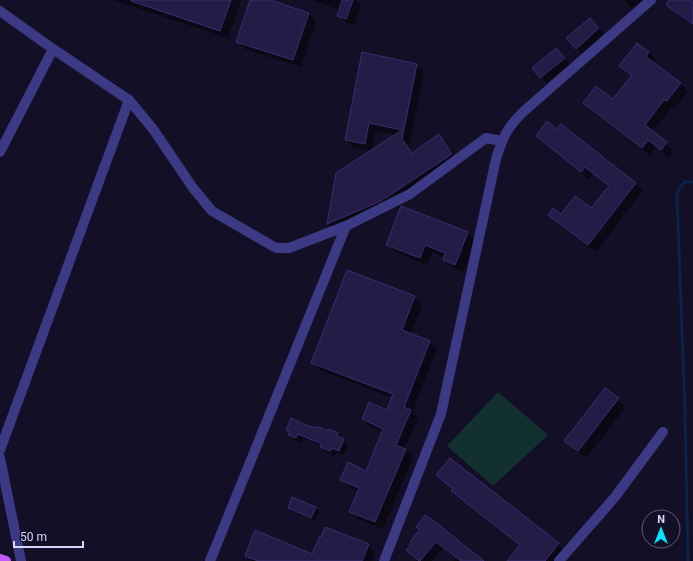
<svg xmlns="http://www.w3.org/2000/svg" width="693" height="561" font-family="Roboto,sans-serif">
<rect width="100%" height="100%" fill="#130f26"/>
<polygon fill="#12302f" points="498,392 548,435 493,486 447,446"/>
<g fill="#0007" fill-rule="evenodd">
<polygon points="113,0 241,0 228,38"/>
<polygon points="251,0 267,0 308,13 316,21 301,67 245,49 238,41"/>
<polygon points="311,0 356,0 361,5 354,26 346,23 338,15 340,10"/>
<polygon points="624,0 642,0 631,8"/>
<polygon points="670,0 688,0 693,3 693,25 673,10 667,4"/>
<polygon points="595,25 604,34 582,54 576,48"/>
<polygon points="556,49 570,64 547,83 533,68"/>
<polygon points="649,52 656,60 654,64 680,83 688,91 675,108 672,107 652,132 674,151 669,157 657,147 650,155 592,111 584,103 614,101 632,76 621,66"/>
<path d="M363 53 417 65H416L403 132 404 134 417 66 424 72 409 148 413 153 439 136 446 143 459 162 389 209 336 231 328 224 337 173 371 151 354 147 346 140ZM376 131 396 135 372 150Z"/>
<polygon points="561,126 636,184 643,191 596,252 557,222 550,215 561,215 592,210 609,187 593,174 589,179 545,144 537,136 557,130"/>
<polygon points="468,233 475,241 463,272 452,267 444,260 445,257 433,252 427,265 395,252 387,245"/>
<polygon points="348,272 415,297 422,305 411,334 429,342 437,349 412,413 418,418 404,449 413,457 383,529 358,519 351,511 359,491 349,487 341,480 366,472 383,432 370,427 363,419 387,411 393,398 320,370 313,362"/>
<polygon points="618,399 626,407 586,458 565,441"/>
<polygon points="317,429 338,434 348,445 344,455 337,452 335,456 326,452 322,446 303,438 301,443 294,440 289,435 290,433 287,430"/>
<polygon points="437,475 558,544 565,551 557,561 509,561 521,546 459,498 452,491 454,490"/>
<polygon points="289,508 315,508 319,511 315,521 293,512"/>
<polygon points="418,527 483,561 454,561 457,558 443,548 432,561 415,561 417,559 407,550 421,530"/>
<polygon points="368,545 375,552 372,561 252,561 246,555 313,555"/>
</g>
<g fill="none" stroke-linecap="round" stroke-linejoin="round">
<polyline stroke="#0c2248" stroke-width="3" points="688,561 685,412 677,197 679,188 685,182 693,182"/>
</g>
<g fill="#241b47" stroke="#3b2d73">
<polygon points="131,0 231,0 220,31 131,1"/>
<polygon points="250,0 270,0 309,13 293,60 236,42"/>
<polygon points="342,0 353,0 346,19 337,16"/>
<polygon points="669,0 690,0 693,2 693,24 666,5"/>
<polygon points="590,18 599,28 576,49 566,38"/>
<polygon points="637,43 649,52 646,57 681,83 667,101 664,100 645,125 667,142 661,150 648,140 642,148 583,103 596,86 613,99 632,75 619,66"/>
<polygon points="556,48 565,58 540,78 532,68"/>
<polygon points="362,52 417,64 402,139 412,153 439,134 452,154 381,201 327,224 336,173 402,130 369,123 365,144 345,140"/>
<polygon points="547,121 557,129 561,124 636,183 588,245 548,215 553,208 561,214 575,196 591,208 609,186 585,167 581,172 536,136"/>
<polygon points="401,206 468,232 455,265 443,260 445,253 425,245 420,258 386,245"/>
<polygon points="347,270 415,296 402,330 430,341 404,407 411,410 396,445 406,449 375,522 349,512 359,488 340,480 348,462 366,471 383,429 362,419 369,402 387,410 393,394 311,363"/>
<polygon points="605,388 619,398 578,451 564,441"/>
<polygon points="291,418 308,426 316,428 317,426 327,431 328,429 338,433 337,436 344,439 339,451 332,448 330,451 320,447 322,444 298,434 296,438 288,435 290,432 286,430"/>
<polygon points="450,458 559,543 545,561 507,561 520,545 451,491 453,489 436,475"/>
<polygon points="292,497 316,507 311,518 288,508"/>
<polygon points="425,515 434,521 484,561 461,561 436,542 420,561 419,561 406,550 412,543 410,542 420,529 416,527"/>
<polygon points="325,527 369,544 362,561 258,561 245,556 255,530 312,554 320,536 321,537"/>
</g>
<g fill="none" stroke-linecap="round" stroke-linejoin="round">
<g stroke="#3d3a85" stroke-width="10">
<polyline points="0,11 53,49 129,100 153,129 193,188 212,211 276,248 289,248 315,238 346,226 410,194 486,138 502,141"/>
<polyline points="0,152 53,49"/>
<polyline points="0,450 129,100"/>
<polyline points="0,458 21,561"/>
<polyline points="210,561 346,226"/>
<path d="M384 561 441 414 496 159C503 137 506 129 523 112L651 0"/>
<polyline points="559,561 615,497 663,432"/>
</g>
<polyline stroke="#c25bff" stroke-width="10" points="0,559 6,561"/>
</g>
<g transform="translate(661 529)"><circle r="19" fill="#130f26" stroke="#625e7d"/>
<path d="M0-3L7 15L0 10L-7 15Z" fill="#00e5ff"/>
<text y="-6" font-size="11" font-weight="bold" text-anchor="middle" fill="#d9d4ff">N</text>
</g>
<path d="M14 541v6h69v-6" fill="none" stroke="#d9d4ff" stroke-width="2"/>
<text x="20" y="541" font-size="12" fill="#d9d4ff" stroke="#130f26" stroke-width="3" paint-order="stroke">50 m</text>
</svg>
